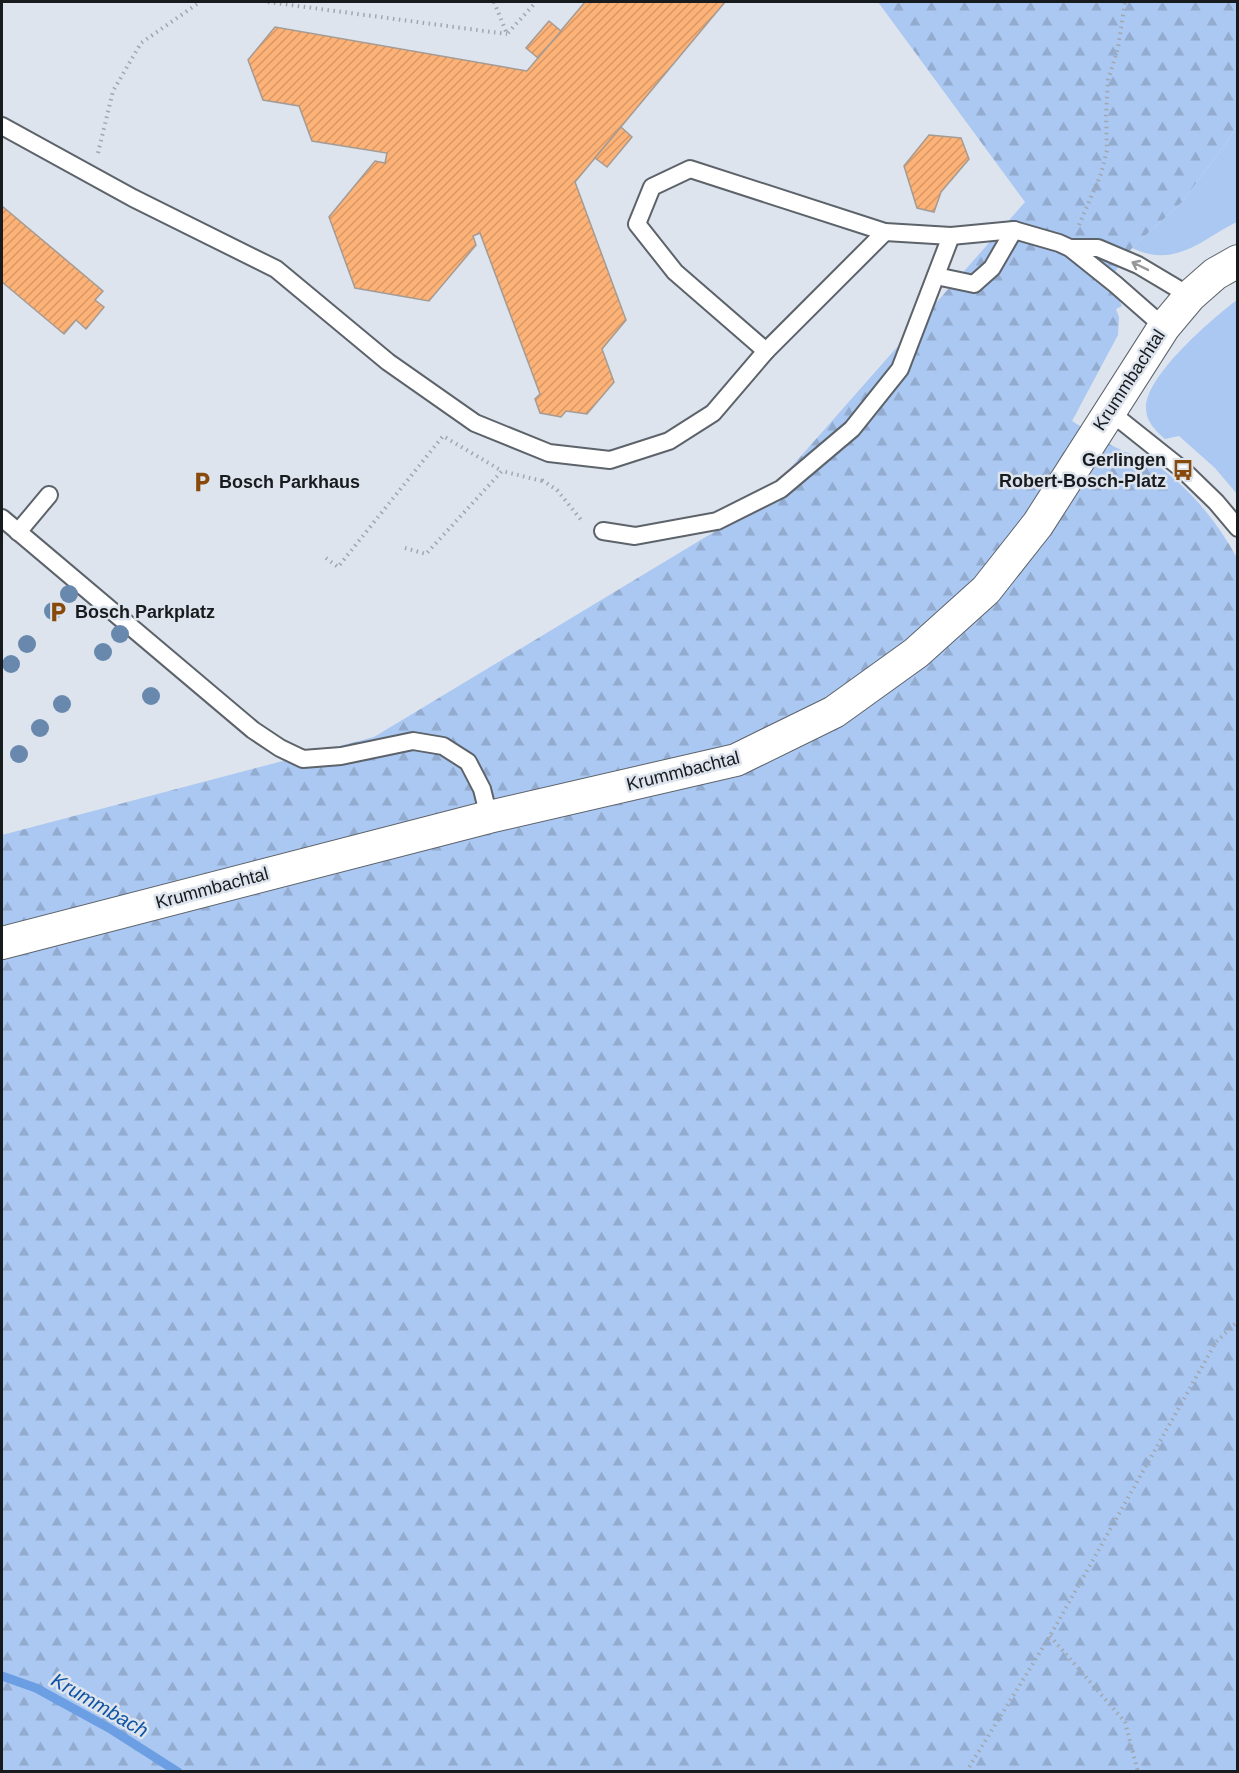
<svg xmlns="http://www.w3.org/2000/svg" width="1239" height="1773" font-family="Arial,sans-serif">
<defs>
<pattern id="forest-firs" width="22" height="20" patternUnits="userSpaceOnUse" patternTransform="scale(1.5)"><rect width="22" height="20" fill="#aac8f2"/><path d="M5 1l3.5 6h-7zM16 11l3.5 6h-7z" fill="#92abcf"/></pattern>
<pattern id="building-hatch" width="6" height="6" patternUnits="userSpaceOnUse" patternTransform="scale(1.5)"><rect width="6" height="6" fill="#fdb277"/><path d="M-1 1l2-2M0 6l6-6M5 7l2-2" fill="none" stroke="#d89866"/></pattern>
</defs>
<rect width="100%" height="100%" fill="#dde4ed"/>
<g fill="#aac8f2">
<path d="M1237 125V222C1209 235 1184 261 1150 254 1144 253 1137 250 1132 248L1181 203 1228 141Z"/>
<path d="M1237 300V494L1215 468 1179 436 1165 439C1156 431 1146 422 1146 408 1145 376 1213 318 1237 300Z"/>
</g>
<path fill="url(#forest-firs)" d="M878 2H1237V125L1228 141 1181 203 1132 248 1105 286 1119 299 1122 306 1116 309 1119 317 1118 335 1072 421C1088 431 1105 443 1123 451 1131 455 1141 455 1149 460 1186 484 1216 519 1237 558V1771H2V835L374 737 757 506 1025 202Z"/>
<g fill="none" stroke-linecap="round" stroke-linejoin="round">
<polyline stroke="#6b9ee3" stroke-width="9" points="2,1676 36,1688 109,1728 178,1772"/>
</g>
<g fill="url(#building-hatch)" stroke="#a49b94" stroke-width="1.5">
<polygon points="585,2 725,2 575,182 626,320 602,349 614,382 587,414 566,411 561,417 540,413 535,399 540,394 480,233 473,236 476,245 429,301 355,288 329,217 375,161 385,163 387,153 312,141 299,106 263,100 248,60 275,27 527,71"/>
<polygon points="549,21 561,31 538,58 526,48"/>
<polygon points="621,127 632,137 607,167 595,158"/>
<polygon points="929,135 961,138 969,159 941,192 934,212 917,208 904,166"/>
<polygon points="2,206 103,291 95,300 104,307 86,329 76,320 64,334 2,282"/>
</g>
<g fill="none" stroke-linecap="round" stroke-linejoin="round">
<defs>
<g id="service">
<polyline points="2,126 133,198 276,269 388,362 475,423 549,453 610,460 669,441 713,413 766,351 885,232"/>
<polyline points="1070,248 1098,248 1138,265 1190,296"/>
<polyline points="936,276 974,284 992,268 1014,230"/>
<polyline points="766,351 675,272 637,224 652,187 690,169 885,232 951,236 1014,230 1059,243 1070,248 1115,284 1164,327"/>
<polyline points="1109,411 1183,470 1216,502 1238,528"/>
<polyline points="2,518 253,730 280,748 303,759 341,756 413,741 443,746 468,762 482,789 489,817"/>
<polyline points="603,531 635,536 717,521 781,489 852,429 900,369 951,236"/>
<polyline points="18,532 49,495"/>
</g>
<polyline id="minor" points="2,943 489,817 736,760 834,712 916,653 986,590 1038,524 1164,327 1190,296 1215,274 1238,261"/>
</defs>
<use href="#service" stroke="#5d636a" stroke-width="20"/>
<use href="#minor" stroke="#5d636a" stroke-width="34"/>
<g stroke="#a1a7ae" stroke-width="4" stroke-dasharray="1.5 4.5" stroke-linecap="butt">
<polyline points="268,2 507,34"/>
<polyline points="494,2 507,34 536,2"/>
<polyline points="98,153 113,91 141,43 200,2"/>
<polyline points="1079,225 1101,174 1107,150 1106,115 1108,80 1118,48 1125,2"/>
<polyline points="542,480 557,490 582,521"/>
<polyline points="405,548 426,554 502,471 542,481"/>
<polyline points="326,558 338,567 443,436 502,471"/>
<polyline points="1050,1636 1125,1722 1138,1772"/>
<polyline points="966,1772 1050,1636 1216,1342 1238,1321"/>
</g>
<use href="#service" stroke="#fff" stroke-width="16"/>
<use href="#minor" stroke="#fff" stroke-width="32"/>
</g>
<g fill="#6888ae">
<circle cx="69" cy="594" r="9"/>
<circle cx="53" cy="611" r="9"/>
<circle cx="120" cy="634" r="9"/>
<circle cx="27" cy="644" r="9"/>
<circle cx="103" cy="652" r="9"/>
<circle cx="11" cy="664" r="9"/>
<circle cx="151" cy="696" r="9"/>
<circle cx="62" cy="704" r="9"/>
<circle cx="40" cy="728" r="9"/>
<circle cx="19" cy="754" r="9"/>
</g>
<defs><path id="oneway-shaft" d="M-6 0H5M1.5-3L5.5 0L1.5 3" fill="none" stroke-width="1.6" stroke-linecap="round" stroke-linejoin="round" transform="scale(1.5)"/></defs>
<use stroke="#97989a" href="#oneway-shaft" transform="translate(1140 266) rotate(-154)"/>
<defs>
<symbol id="bus-bare" viewBox="-9 -9 18 18"><path d="M-5-6H5V4H4V6H2V4H-2V6H-4V4H-5ZM-3.5-4V0h7V-4ZM-3.5 1.2v1.5H-2V1.2ZM2 1.2v1.5H3.5V1.2Z" fill="#874a0b" stroke="#dde4ed" stroke-width="2.5" paint-order="stroke"/></symbol>
<symbol id="parking-bare" viewBox="-9 -9 18 18"><path d="M-3.5-5.5H1a3.5 3.5 0 0 1 0 7H-1V5.5H-3.5ZM-1-3.4V-.6H.8a1.4 1.4 0 0 0 0-2.8Z" fill="#874a0b" stroke="#dde4ed" stroke-width="2.5" paint-order="stroke"/></symbol>
</defs>
<g fill-rule="evenodd">
<use href="#bus-bare" x="1168" y="455" width="30" height="30"/>
<use href="#parking-bare" x="187" y="467" width="30" height="30"/>
<use href="#parking-bare" x="43" y="597" width="30" height="30"/>
</g>
<g text-anchor="middle" dominant-baseline="central" stroke-width="5" stroke-linejoin="round" paint-order="stroke">
<g font-size="18" fill="#181b1e" stroke="#dde4ed">
<text transform="translate(1129 380) rotate(-57)">Krummbachtal</text>
<text transform="translate(683 771) rotate(-14)">Krummbachtal</text>
<text transform="translate(212 888) rotate(-15)">Krummbachtal</text>
</g>
<g font-size="18" font-weight="bold" fill="#181b1e" stroke="#dde4ed" text-anchor="start">
<text x="1166" y="460" text-anchor="end">Gerlingen<tspan x="1166" dy="21">Robert-Bosch-Platz</tspan></text>
<text x="219" y="482">Bosch Parkhaus</text>
<text x="75" y="612">Bosch Parkplatz</text>
</g>
<g font-size="20" font-style="italic" fill="#0e53a4" stroke="#dde4ed">
<text transform="translate(100 1705) rotate(30)">Krummbach</text>
</g>
</g>
<rect width="1239" height="1773" fill="none" stroke="#181b1e" stroke-width="6"/>
</svg>
